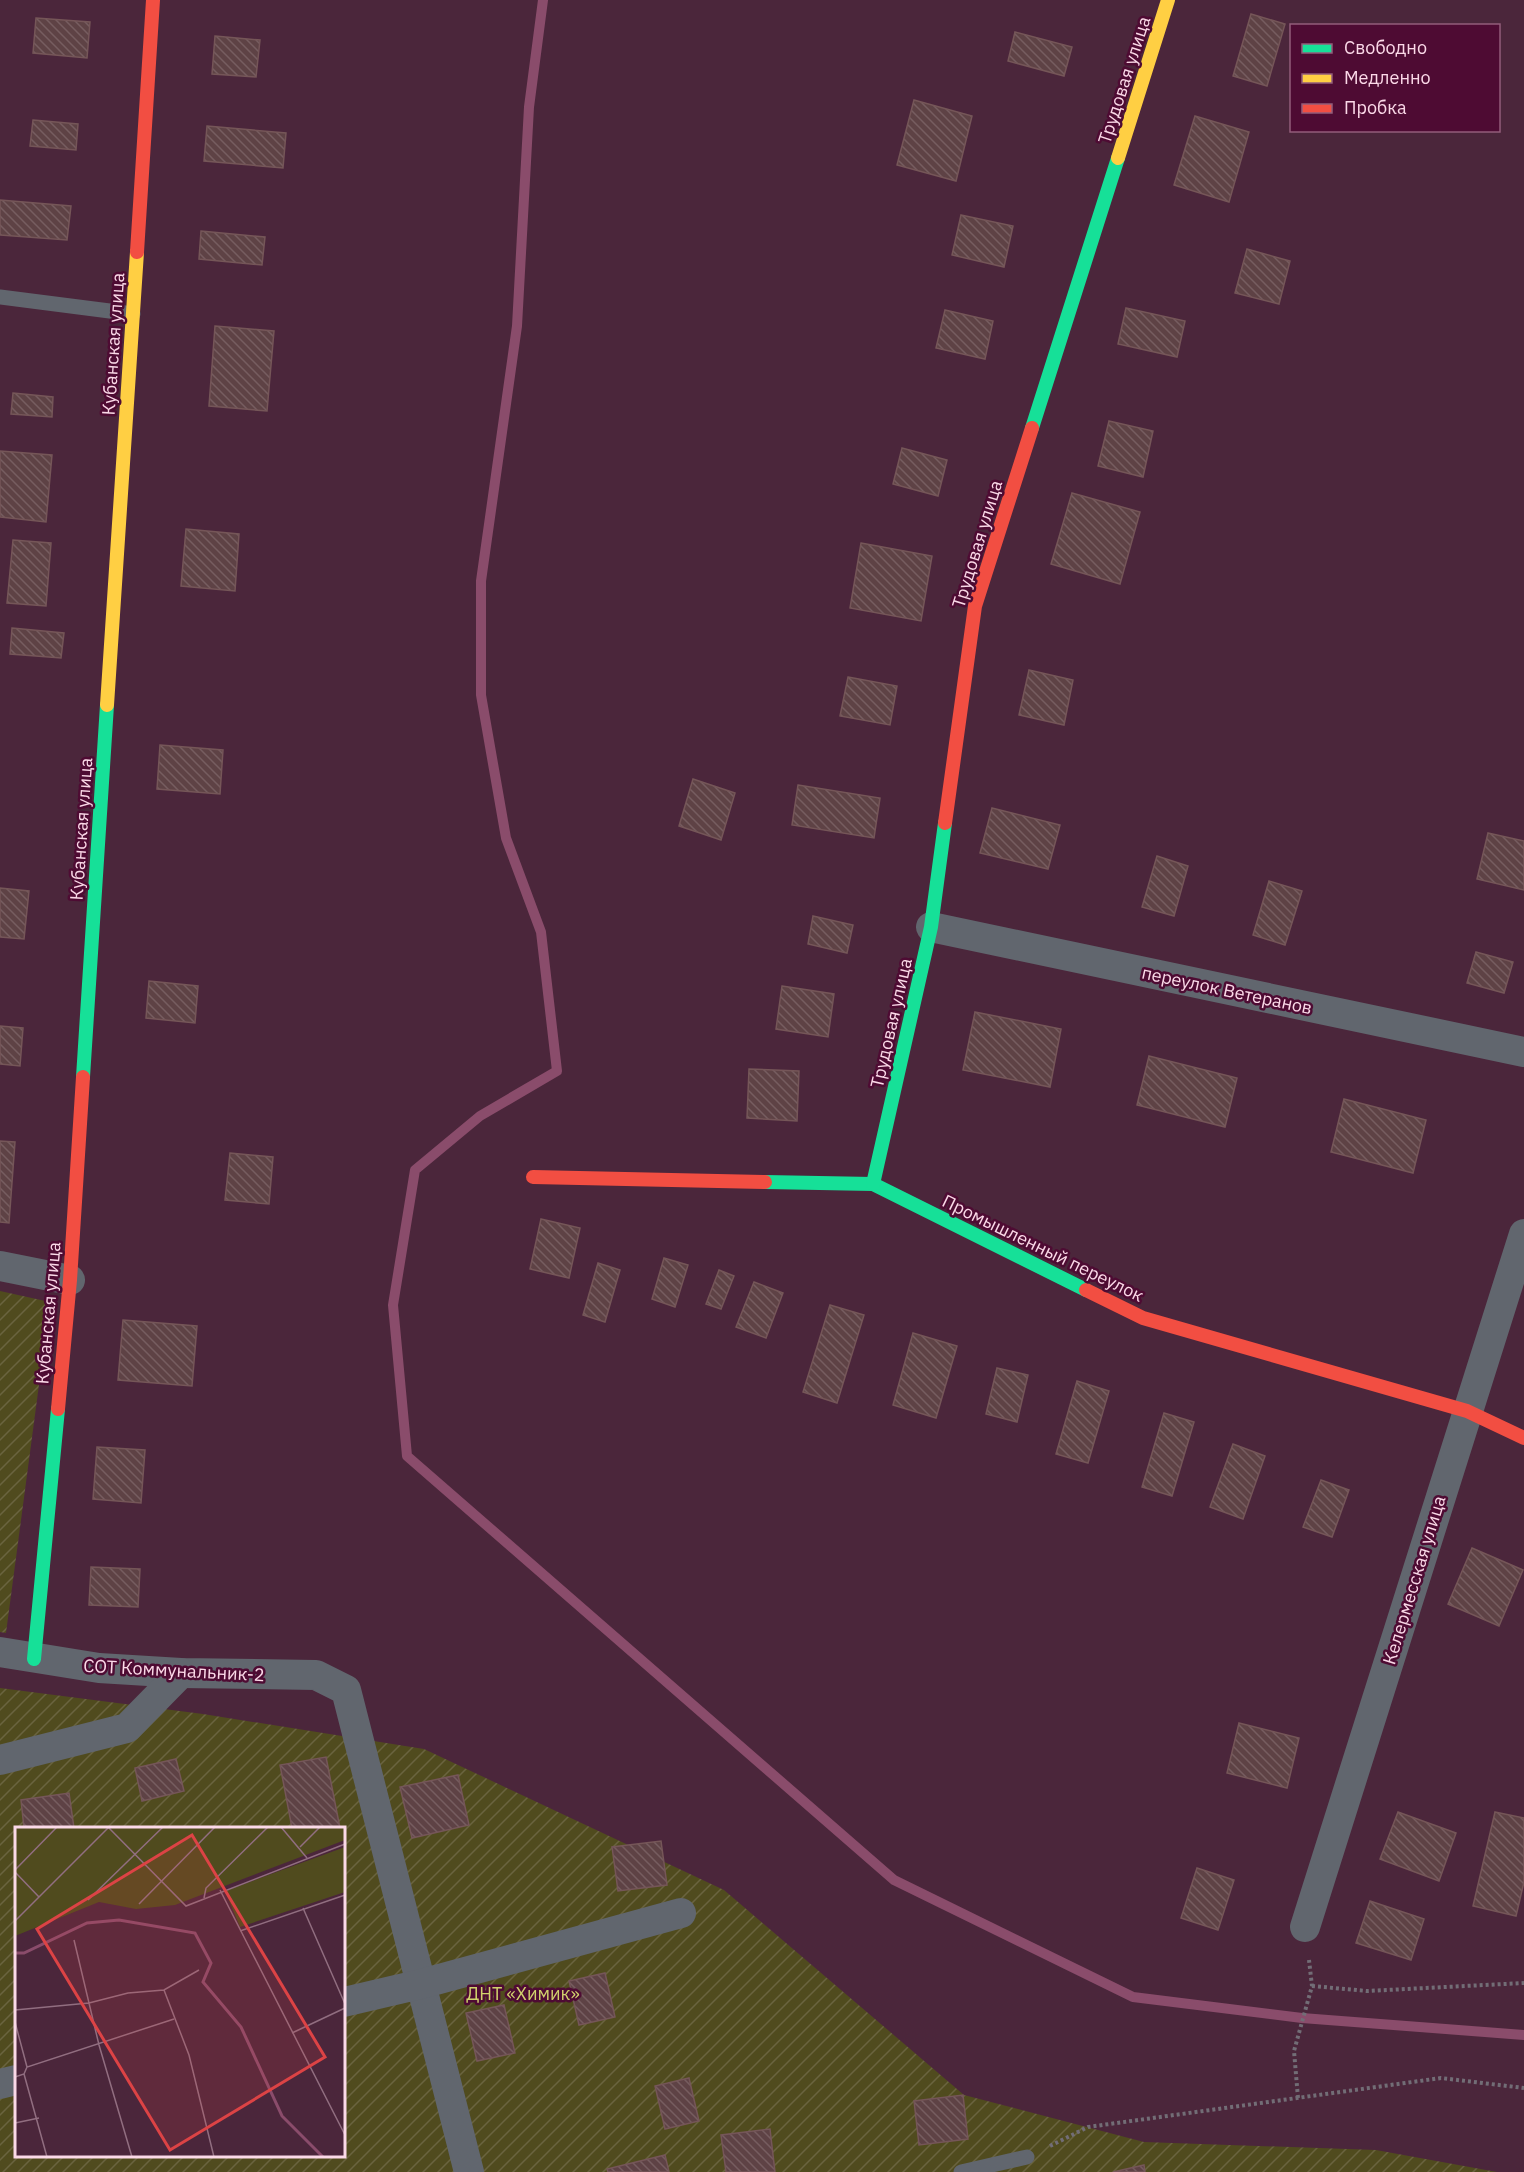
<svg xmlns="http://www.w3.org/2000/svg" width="1524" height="2172" font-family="'IBM Plex Sans',sans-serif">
<defs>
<pattern id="garden-furrows" width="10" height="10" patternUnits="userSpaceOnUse" patternTransform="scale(1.5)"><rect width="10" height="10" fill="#504b1e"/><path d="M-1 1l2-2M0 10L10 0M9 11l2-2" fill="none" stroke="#6a643f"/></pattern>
<pattern id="building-back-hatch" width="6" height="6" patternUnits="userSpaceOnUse" patternTransform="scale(1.5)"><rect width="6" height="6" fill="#5e4245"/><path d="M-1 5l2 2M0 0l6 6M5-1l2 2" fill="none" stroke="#765d60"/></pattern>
</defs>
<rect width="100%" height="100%" fill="#4b263b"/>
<g fill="url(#garden-furrows)" fill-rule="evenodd">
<polygon points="0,1291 50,1302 6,1633 0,1632"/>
<path d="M0 1688 203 1714 424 1749 724 1890 964 2095 1144 2142 1376 2150 1497 2172H0ZM16 1828H344V2156H16Z"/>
</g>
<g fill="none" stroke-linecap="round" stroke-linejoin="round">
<polyline stroke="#8a4c6b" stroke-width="10" points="543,0 529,107 517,326 481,581 481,695 506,838 541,932 557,1071 480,1116 415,1170 393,1305 407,1456 894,1880 1133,1997 1302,2018 1524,2035"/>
</g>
<g fill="url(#building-back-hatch)" stroke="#755658" stroke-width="1.5">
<polygon points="1251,14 1285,24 1267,86 1233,76"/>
<polygon points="36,18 90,22 87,58 33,53"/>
<polygon points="1015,32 1072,47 1064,76 1008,61"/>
<polygon points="215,36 260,40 256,77 212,74"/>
<polygon points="914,100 972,116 956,181 897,165"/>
<polygon points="1195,116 1249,132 1229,202 1174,185"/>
<polygon points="33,120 78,124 76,150 30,146"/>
<polygon points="207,126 286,133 283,168 204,161"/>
<polygon points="0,200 71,206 67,240 0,235"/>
<polygon points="961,215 1013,226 1004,267 952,255"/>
<polygon points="201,231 265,237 262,265 199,259"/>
<polygon points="1247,249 1290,261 1279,304 1235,293"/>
<polygon points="1126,308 1185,321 1177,357 1118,344"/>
<polygon points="945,310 993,321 985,359 936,348"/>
<polygon points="215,326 274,331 267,411 209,406"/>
<polygon points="13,393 53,397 52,417 11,414"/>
<polygon points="1109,421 1153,431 1143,477 1098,466"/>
<polygon points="902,448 947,460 938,496 893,484"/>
<polygon points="0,451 52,455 46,522 0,517"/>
<polygon points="1072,493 1140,512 1120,584 1051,564"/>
<polygon points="186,529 239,534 235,591 181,586"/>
<polygon points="13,540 51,543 46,606 7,603"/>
<polygon points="861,543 932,556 921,621 850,608"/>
<polygon points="12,628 64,633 61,658 10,654"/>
<polygon points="1029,670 1073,680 1064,725 1019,715"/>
<polygon points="848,677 897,686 890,725 840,716"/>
<polygon points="160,745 223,750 220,794 157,789"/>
<polygon points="693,779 735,793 721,840 679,826"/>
<polygon points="798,785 880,798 874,838 792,825"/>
<polygon points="992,808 1060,825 1048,869 980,853"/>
<polygon points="1488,833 1524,841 1524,890 1477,879"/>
<polygon points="1157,856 1188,866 1174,916 1142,907"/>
<polygon points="1269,881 1302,891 1285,945 1253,935"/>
<polygon points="0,888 29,891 24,939 0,937"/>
<polygon points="813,916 853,925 847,953 808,944"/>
<polygon points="1476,952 1513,962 1504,993 1467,983"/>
<polygon points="149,981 198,986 195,1023 146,1018"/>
<polygon points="782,986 834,994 828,1037 776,1029"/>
<polygon points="975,1012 1061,1029 1050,1087 963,1070"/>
<polygon points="0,1026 23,1028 20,1066 0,1064"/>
<polygon points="1149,1056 1237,1078 1225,1127 1137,1105"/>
<polygon points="749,1069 799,1071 797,1121 747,1118"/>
<polygon points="1344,1099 1426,1120 1413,1173 1331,1152"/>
<polygon points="0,1141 15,1142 9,1223 0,1222"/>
<polygon points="230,1153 273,1157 269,1204 225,1200"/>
<polygon points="541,1219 580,1228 569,1278 530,1269"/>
<polygon points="664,1258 688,1265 675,1307 652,1299"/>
<polygon points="598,1263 620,1270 605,1322 583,1315"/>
<polygon points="719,1270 734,1276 721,1309 706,1304"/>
<polygon points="754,1282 783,1293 766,1338 736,1327"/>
<polygon points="830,1305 864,1315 837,1403 803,1392"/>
<polygon points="123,1320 197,1326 192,1386 118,1380"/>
<polygon points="913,1333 957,1346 936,1418 893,1405"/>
<polygon points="997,1368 1028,1375 1017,1422 986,1414"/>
<polygon points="1077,1381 1109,1391 1088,1463 1056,1454"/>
<polygon points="1164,1413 1194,1422 1172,1496 1142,1487"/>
<polygon points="1233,1444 1265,1456 1243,1519 1210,1507"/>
<polygon points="97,1447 145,1450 141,1503 93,1499"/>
<polygon points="1321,1480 1349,1490 1332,1537 1303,1527"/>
<polygon points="1472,1548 1523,1570 1499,1626 1448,1604"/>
<polygon points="91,1567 140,1569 138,1607 89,1605"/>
<polygon points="1239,1723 1299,1738 1287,1788 1227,1773"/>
<polygon points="326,1757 340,1828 292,1828 280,1765"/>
<polygon points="176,1759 184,1791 142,1801 135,1768"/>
<polygon points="458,1775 469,1825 412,1838 400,1787"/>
<polygon points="69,1793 74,1828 24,1828 21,1800"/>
<polygon points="1398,1812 1456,1833 1439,1881 1380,1859"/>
<polygon points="1495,1812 1524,1818 1524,1882 1516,1916 1473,1906"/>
<polygon points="661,1841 667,1885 618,1891 612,1847"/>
<polygon points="1197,1868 1234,1880 1218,1930 1181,1918"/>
<polygon points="1370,1901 1424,1919 1411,1960 1356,1943"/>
<polygon points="605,1973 615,2017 579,2025 569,1981"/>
<polygon points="504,2005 515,2053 477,2061 466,2013"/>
<polygon points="689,2078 699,2121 665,2129 655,2086"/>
<polygon points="963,2095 968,2139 919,2145 914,2101"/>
<polygon points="770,2129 775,2172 726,2172 721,2135"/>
<polygon points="665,2155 669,2172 608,2172 607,2169"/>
<polygon points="1144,2165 1145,2172 1113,2172"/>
</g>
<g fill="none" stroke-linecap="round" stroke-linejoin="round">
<g stroke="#726d76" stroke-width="4" stroke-dasharray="3 3" stroke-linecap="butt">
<polyline points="1312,1986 1367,1991 1524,1983"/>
<polyline points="1298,2098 1294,2051 1312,1986 1309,1960"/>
<polyline points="1050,2146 1088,2127 1441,2078 1524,2088"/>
</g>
<g stroke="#61666e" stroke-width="15">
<polyline points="0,297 133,314"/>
<polyline points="961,2172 1027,2157"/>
</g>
<g stroke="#61666e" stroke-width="30">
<polyline points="931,927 1524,1052"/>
<polyline points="0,1266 70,1280"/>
<polyline points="0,1652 99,1668 181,1673 316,1675 346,1690 469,2172"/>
<polyline points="0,1760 127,1728 181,1673"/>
<polyline points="1305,1927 1524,1234"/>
<polyline points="344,2002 421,1984 681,1913"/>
<polyline points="0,2084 16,2080"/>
</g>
<g stroke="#16e098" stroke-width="14">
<polyline points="1032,428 1118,158"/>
<polyline points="83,1077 107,705"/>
<polyline points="765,1182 873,1184 1086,1290"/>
<polyline points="873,1184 931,927 945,823"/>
<polyline points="34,1659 58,1409"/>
</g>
<g stroke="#ffcf43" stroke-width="14">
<polyline points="1118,158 1168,0"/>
<polyline points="107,705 137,252"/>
</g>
<g stroke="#f24e42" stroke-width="14">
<polyline points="137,252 153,0"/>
<polyline points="945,823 975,606 1032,428"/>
<polyline points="533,1177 765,1182"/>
<polyline points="1086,1290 1143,1318 1467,1411 1524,1438"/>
<polyline points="58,1409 70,1280 83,1077"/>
</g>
</g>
<g text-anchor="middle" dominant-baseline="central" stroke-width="5" stroke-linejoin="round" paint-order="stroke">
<g font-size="18" fill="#fbd9e8" stroke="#4e0b33">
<text transform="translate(1124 80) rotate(-72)">Трудовая улица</text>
<text transform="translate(113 344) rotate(-86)">Кубанская улица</text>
<text transform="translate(977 544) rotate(-73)">Трудовая улица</text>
<text transform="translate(81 829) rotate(-86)">Кубанская улица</text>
<text transform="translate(1227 990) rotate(12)">переулок Ветеранов</text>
<text transform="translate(891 1023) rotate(-77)">Трудовая улица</text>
<text transform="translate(1043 1248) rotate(26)">Промышленный переулок</text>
<text transform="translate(48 1313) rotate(-85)">Кубанская улица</text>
<text transform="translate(1414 1580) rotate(-73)">Келермесская улица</text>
<text transform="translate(174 1670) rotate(3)">СОТ Коммунальник-2</text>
</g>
<g font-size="18" fill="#d1d26d" stroke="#4e0b33">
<text x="523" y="1993">ДНТ «Химик»</text>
</g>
</g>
<g transform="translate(15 1827)">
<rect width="330" height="330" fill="#4b263b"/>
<path d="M0 0H330V13L160 78 121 82 84 75 0 109ZM330 20V65L225 100 210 64Z" fill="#504b1e"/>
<path fill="none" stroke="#8a4c6b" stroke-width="3" d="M0 126H9L72 96 104 93 180 106 196 136 188 155 226 200 267 289 308 330"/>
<path fill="none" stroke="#916e80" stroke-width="1.5" d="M93 0 171 79 330 17M266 0 292 31M285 20 305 0M0 43 42 0M0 45 24 70M205 63 330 308M189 71 191 61 253 0M73 73 148 0M124 77 200 0M288 81 330 177M0 94 94 0M225 104 330 68M59 113 84 218 117 330M149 163 174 228 199 330M0 183 74 176 113 166 149 163 184 143M0 195 12 240M277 206 330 181M9 247 32 330M0 250 9 247 12 240 159 192M0 296 24 291"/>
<path fill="#dc4345" fill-opacity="0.15" stroke="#dc4345" stroke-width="3" d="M177 8 310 230 155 323 22 102Z"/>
<rect width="330" height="330" fill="none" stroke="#fbd9e8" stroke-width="3"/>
</g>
<rect x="1290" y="24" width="210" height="108" fill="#4e0b33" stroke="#935d7b" stroke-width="1.5"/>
<rect x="1302" y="44" width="30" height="9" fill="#16e098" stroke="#935d7b" stroke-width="1.5"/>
<text x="1344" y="54" font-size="18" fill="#fbd9e8">Свободно</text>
<rect x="1302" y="74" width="30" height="9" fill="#ffcf43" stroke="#935d7b" stroke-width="1.5"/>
<text x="1344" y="84" font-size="18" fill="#fbd9e8">Медленно</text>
<rect x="1302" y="104" width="30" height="9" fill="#f24e42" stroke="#935d7b" stroke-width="1.5"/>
<text x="1344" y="114" font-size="18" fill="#fbd9e8">Пробка</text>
</svg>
